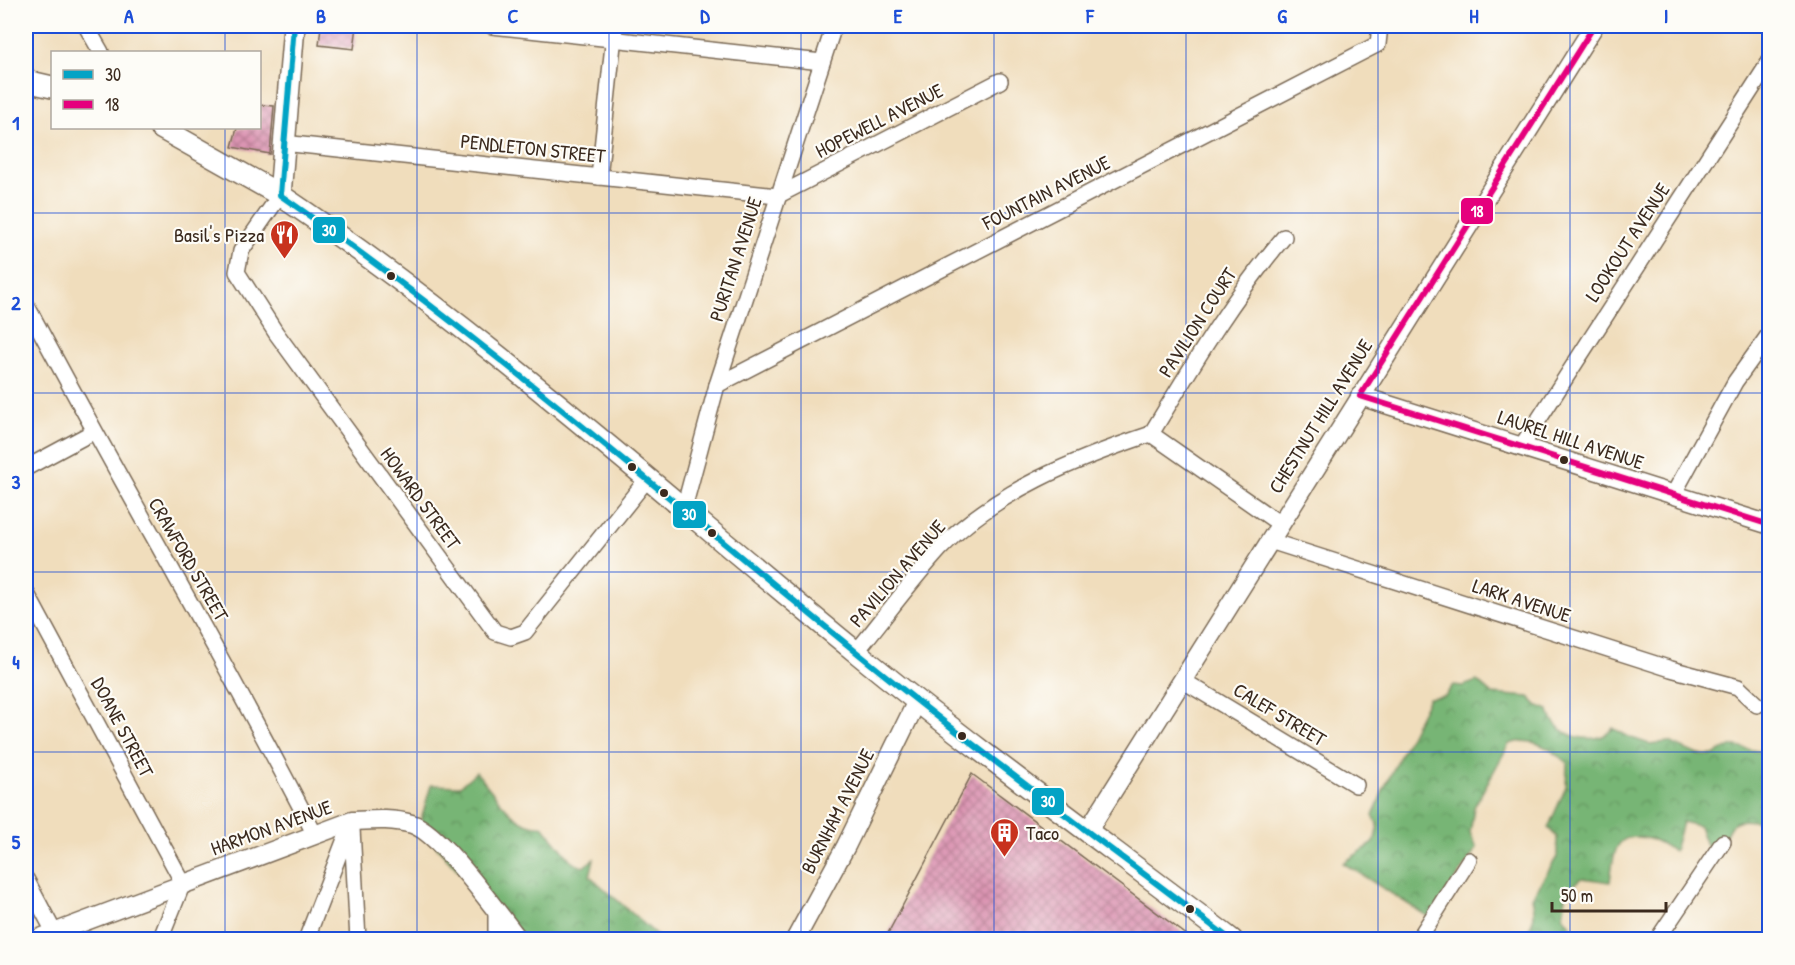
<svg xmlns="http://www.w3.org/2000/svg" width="1795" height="965" font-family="'Patrick Hand',sans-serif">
<defs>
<pattern id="forest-crowns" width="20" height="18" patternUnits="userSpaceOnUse" patternTransform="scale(1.5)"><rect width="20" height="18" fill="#77b574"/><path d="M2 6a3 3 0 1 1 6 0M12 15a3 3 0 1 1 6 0" fill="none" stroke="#63935f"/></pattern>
<pattern id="building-cross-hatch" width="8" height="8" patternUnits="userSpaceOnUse" patternTransform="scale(1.5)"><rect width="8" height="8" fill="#dc95b3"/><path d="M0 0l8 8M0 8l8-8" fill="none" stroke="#b47a91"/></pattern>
</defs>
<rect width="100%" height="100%" fill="#fdfcf7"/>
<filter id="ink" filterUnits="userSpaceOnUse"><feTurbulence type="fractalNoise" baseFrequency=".0167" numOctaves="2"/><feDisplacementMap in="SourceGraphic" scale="12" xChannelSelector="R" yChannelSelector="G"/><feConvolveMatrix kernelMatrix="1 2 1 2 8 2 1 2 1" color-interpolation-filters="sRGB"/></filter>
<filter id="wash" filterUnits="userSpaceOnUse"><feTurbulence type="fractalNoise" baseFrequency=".008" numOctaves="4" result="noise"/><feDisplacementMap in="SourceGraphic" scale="24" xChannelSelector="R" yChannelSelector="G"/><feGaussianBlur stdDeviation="1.35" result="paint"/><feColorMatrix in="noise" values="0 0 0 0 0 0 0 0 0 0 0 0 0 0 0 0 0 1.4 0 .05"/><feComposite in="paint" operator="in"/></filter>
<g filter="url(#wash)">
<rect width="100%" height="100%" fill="#f0ddbc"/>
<g fill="url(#forest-crowns)" stroke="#597049" stroke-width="1.5">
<path d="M1477 681 1492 694 1529 697 1538 706 1549 710C1552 736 1597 749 1613 728L1629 737 1649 744 1669 742 1698 755H1713L1731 746 1769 753V824C1731 816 1731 819 1719 855L1709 853 1699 826 1682 822 1674 851C1667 848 1661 842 1653 840 1614 828 1614 852 1610 882L1582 878 1567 891 1563 916 1573 929 1567 939H1522C1533 924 1537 916 1532 897L1557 857V837L1548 828 1566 787 1567 763C1549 747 1532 736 1509 744L1474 807 1470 833 1477 848 1430 918 1343 863 1374 843 1378 825 1373 816 1384 788 1429 698 1445 696 1453 685 1463 686Z"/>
<path d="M476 772C494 792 514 829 543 826L573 863 583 867 594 859 590 876 661 939H520L419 827 431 785 460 786Z"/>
</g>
<g id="blocks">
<g fill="url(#building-cross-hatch)">
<polygon points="321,26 357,26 354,49 319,45"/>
<polygon points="260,105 274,106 270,154 232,147 237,128 260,128"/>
<polygon points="972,774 1192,939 885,939"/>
</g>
</g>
</g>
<g filter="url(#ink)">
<use href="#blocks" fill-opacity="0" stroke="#7a6955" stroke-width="1.5"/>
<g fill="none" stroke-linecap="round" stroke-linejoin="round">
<defs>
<g id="minor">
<polyline points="86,26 101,52"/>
<polyline points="492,26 822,62"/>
<polyline points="283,143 777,196 1000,81"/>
<polyline points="599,177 615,26"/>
<polyline points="280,195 241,251 237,272 276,333 495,632 511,637 525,632 648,478"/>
<path d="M26 304C120 482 223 655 315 835"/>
<polyline points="717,385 1378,44 1380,26"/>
<path d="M1151 434C1192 366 1232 298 1284 237"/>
<polyline points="1151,434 1280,524"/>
<polyline points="1521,447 1770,61"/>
<polyline points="26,468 93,432"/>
<polyline points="1673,495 1735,382 1770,333"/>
<polyline points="684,508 717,385 834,26"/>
<polyline points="1270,541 1671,669 1738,687 1757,705"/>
<polyline points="26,592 183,883 160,940"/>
<path d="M856 652C884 618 910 582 940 549 995 491 1076 459 1151 434"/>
<polyline points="1182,680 1356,785"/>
<polyline points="352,829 358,940"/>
<polyline points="26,879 54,932"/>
<polyline points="496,911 496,940"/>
<polyline points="306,940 352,821"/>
<polyline points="1418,940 1469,860"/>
<polyline points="1657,940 1723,842"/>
</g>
<g id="tertiary">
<polyline points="1360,396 1770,525"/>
<polyline points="1087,832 1594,26"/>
<path d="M35 940 352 821C372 820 392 818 412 824 441 833 498 914 519 940"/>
<polyline points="795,940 846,846 917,701"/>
</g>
<g id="secondary">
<path d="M294 26 280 195C484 332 666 497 856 652 978 752 1106 844 1232 940"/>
<polyline points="26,81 52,87"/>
<polyline points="161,128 280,195"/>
</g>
</defs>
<use href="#minor" stroke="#7a6955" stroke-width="18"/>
<use href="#tertiary" stroke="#7a6955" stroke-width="21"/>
<use href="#secondary" stroke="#7a6955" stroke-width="24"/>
<use href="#minor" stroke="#fff" stroke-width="15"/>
<use href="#tertiary" stroke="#fff" stroke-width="18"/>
<use href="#secondary" stroke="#fff" stroke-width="21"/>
<defs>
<path id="bus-1" d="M294 26 280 195C481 335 665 496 855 651 978 751 1105 844 1231 940"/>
<g id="bus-2">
<polyline points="1360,396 1594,26"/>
<polyline points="1360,396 1770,525"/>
</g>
</defs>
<use href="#bus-1" stroke="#fdfcf7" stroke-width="10"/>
<use href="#bus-2" stroke="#fdfcf7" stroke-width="10"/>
<use href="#bus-1" stroke="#03a3c5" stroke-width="6"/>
<use href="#bus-2" stroke="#e5007d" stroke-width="6"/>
</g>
</g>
<path fill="none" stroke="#1d4ed8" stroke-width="1.5" stroke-opacity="0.55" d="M225 26V52M417 26V940M609 26V940M801 26V940M994 26V940M1186 26V940M1378 26V940M1570 26V940M225 128V940M26 213H1770M26 393H1770M26 572H1770M26 752H1770"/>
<defs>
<symbol id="restaurant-pin" viewBox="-11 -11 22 30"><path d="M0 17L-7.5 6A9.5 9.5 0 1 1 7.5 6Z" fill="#c8321e" stroke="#fdfcf7"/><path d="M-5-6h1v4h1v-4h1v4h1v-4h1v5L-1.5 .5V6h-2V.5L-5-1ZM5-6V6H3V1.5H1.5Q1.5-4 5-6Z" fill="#fff"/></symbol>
<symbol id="building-pin" viewBox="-11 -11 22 30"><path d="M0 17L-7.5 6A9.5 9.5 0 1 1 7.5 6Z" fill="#c8321e" stroke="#fdfcf7"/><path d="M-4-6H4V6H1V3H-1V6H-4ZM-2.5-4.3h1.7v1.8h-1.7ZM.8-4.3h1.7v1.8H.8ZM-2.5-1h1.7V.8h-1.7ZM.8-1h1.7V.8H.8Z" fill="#fff"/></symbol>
</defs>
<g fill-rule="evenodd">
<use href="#restaurant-pin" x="268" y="218" width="33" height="45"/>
<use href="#building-pin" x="988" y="816" width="33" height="45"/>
</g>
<g fill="#3b2a1e" stroke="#fdfcf7" stroke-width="2">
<circle cx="391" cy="276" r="5"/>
<circle cx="1564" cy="460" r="5"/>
<circle cx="632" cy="467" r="5"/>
<circle cx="664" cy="493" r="5"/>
<circle cx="712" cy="533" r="5"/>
<circle cx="962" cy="736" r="5"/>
<circle cx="1190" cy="909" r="5"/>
</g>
<g text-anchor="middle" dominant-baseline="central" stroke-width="4.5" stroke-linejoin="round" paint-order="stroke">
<g font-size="20" fill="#3b2a1e" stroke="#fdfcf7">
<text transform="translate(879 120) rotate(-27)">HOPEWELL AVENUE</text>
<text transform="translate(533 148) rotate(6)">PENDLETON STREET</text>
<text transform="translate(1046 192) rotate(-27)">FOUNTAIN AVENUE</text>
<text transform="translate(1627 242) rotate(-57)">LOOKOUT AVENUE</text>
<text transform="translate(735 259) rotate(-72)">PURITAN AVENUE</text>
<text transform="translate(1197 322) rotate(-57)">PAVILION COURT</text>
<text transform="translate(1320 416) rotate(-58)">CHESTNUT HILL AVENUE</text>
<text transform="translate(1571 439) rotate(18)">LAUREL HILL AVENUE</text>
<text transform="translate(421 498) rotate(54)">HOWARD STREET</text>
<text transform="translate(189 559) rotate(60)">CRAWFORD STREET</text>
<text transform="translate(897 573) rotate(-49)">PAVILION AVENUE</text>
<text transform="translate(1522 600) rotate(18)">LARK AVENUE</text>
<text transform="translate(1280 714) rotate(31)">CALEF STREET</text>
<text transform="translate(123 727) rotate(62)">DOANE STREET</text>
<text transform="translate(837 811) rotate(-63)">BURNHAM AVENUE</text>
<text transform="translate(271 827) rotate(-20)">HARMON AVENUE</text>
</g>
<g font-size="20" fill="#3b2a1e" stroke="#fdfcf7" text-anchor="end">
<text x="264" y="234">Basil's Pizza</text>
<text x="1026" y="832" text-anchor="start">Taco</text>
</g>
</g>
<g stroke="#fdfcf7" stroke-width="2">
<rect x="1460" y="197" width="34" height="28" rx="6" fill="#e5007d"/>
<rect x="312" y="216" width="34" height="28" rx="6" fill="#03a3c5"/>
<rect x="672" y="500" width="35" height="29" rx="6" fill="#03a3c5"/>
<rect x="1031" y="787" width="34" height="29" rx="6" fill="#03a3c5"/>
</g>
<g font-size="16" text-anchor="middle" font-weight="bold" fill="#fff">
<text x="1477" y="217">18</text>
<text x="329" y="236">30</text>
<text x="689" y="520">30</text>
<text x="1048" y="807">30</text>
</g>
<rect width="1795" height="965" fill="none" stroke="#fdfcf7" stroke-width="66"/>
<rect x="51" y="51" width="210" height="78" fill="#fdfcf7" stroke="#afa8a0" stroke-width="1.5"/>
<rect x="63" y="70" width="30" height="9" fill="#03a3c5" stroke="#afa8a0" stroke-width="1.5"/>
<text x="105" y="81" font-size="18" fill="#3b2a1e">30</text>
<rect x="63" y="100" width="30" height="9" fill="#e5007d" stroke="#afa8a0" stroke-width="1.5"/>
<text x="105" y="111" font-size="18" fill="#3b2a1e">18</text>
<path d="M1552 902v9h114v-9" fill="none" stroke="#3b2a1e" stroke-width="3"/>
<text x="1561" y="902" font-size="18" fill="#3b2a1e" stroke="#fdfcf7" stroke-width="4.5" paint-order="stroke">50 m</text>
<rect x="33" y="33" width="1729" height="899" fill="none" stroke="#1d4ed8" stroke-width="2"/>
<g font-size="20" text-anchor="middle" font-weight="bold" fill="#1d4ed8">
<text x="129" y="23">A</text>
<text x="321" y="23">B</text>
<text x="513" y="23">C</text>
<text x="705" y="23">D</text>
<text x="898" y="23">E</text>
<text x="1090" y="23">F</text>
<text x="1282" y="23">G</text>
<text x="1474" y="23">H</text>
<text x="1666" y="23">I</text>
<text x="16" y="130">1</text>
<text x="16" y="310">2</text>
<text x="16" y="489">3</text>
<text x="16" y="669">4</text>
<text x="16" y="849">5</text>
</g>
</svg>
